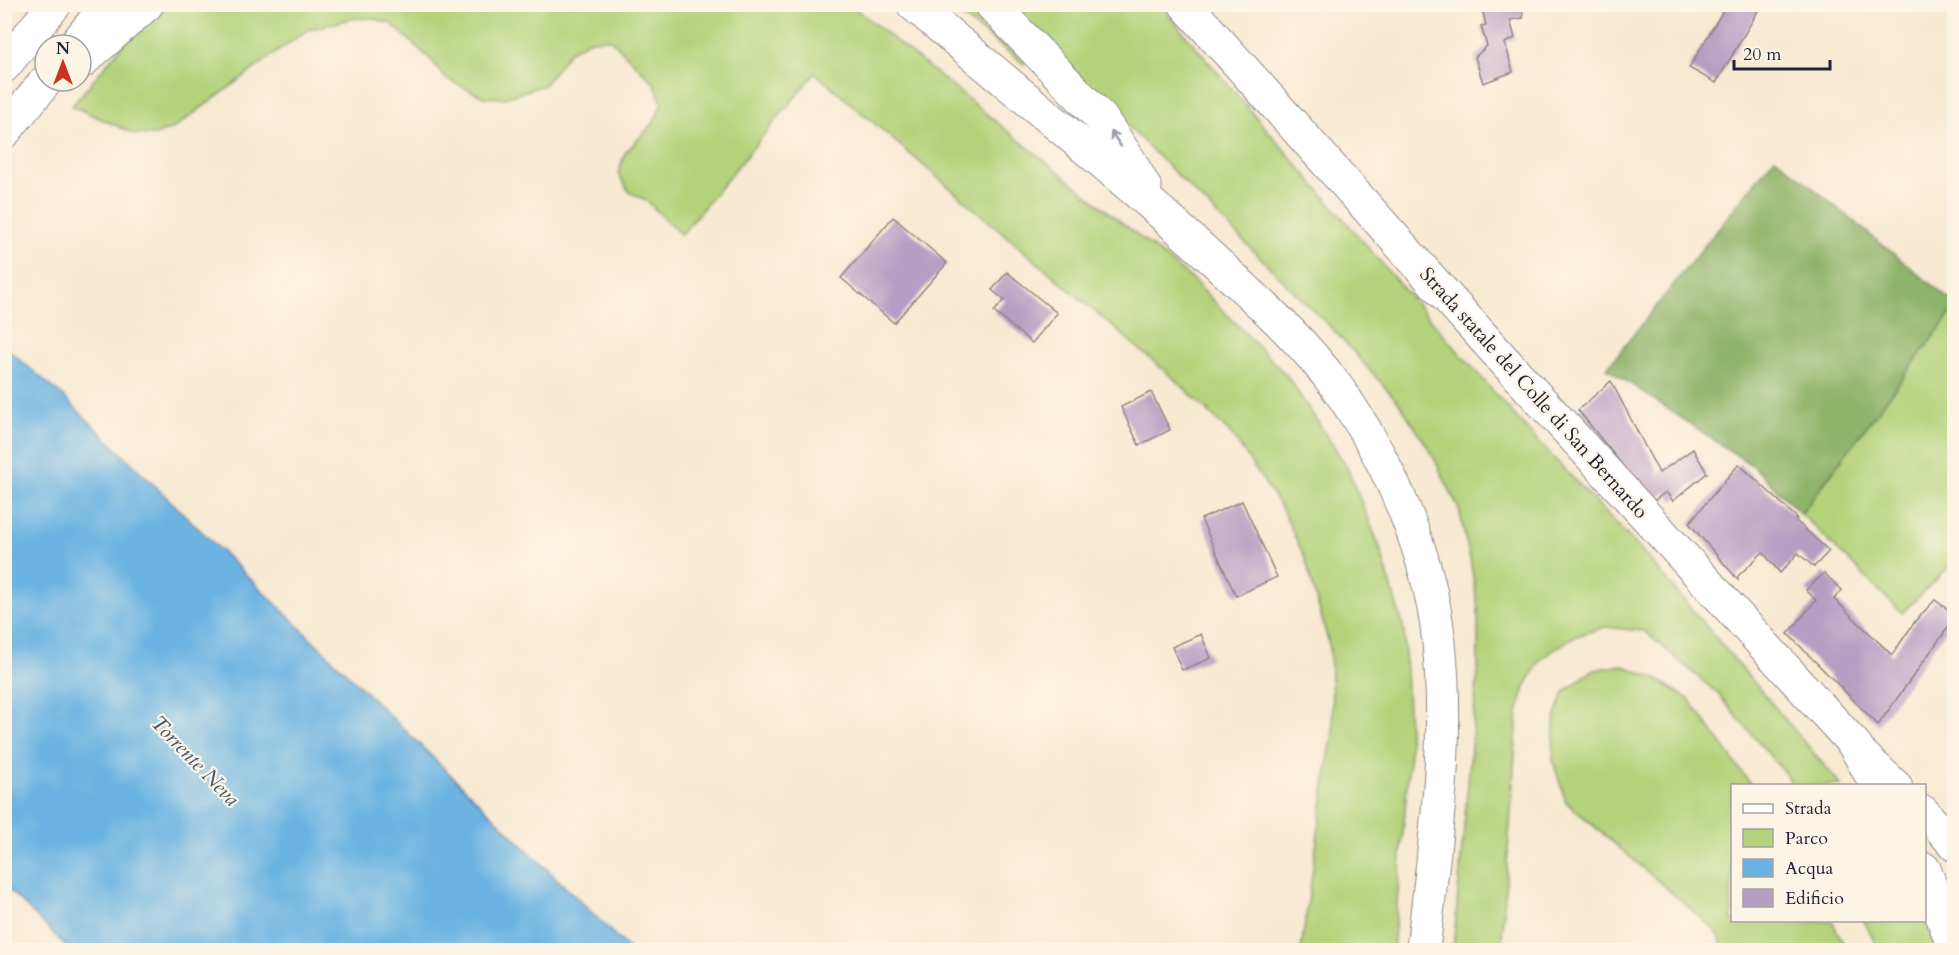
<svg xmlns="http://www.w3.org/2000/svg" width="1959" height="955" font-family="Cardo,serif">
<rect width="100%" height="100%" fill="#fcf5e5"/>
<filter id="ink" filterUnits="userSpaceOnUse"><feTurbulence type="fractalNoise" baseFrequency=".0167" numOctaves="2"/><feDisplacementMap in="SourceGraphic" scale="12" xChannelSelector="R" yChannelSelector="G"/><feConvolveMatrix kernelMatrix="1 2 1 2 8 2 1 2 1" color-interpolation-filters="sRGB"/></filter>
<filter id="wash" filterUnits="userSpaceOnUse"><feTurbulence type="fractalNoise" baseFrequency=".008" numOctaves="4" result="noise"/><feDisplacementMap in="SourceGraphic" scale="24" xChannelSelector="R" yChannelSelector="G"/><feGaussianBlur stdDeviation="1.35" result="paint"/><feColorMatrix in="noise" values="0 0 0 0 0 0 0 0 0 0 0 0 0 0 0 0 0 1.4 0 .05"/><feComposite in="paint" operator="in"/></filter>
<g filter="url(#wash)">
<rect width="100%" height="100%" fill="#f8e9d2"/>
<g fill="#b3d279" stroke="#6a7a5a" stroke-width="1.5">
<polygon points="167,5 851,5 1192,279 1287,376 1346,465 1379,545 1404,630 1410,751 1393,950 1301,950 1333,730 1330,648 1305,558 1281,507 1233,436 1180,384 815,73 681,235 647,201 629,192 618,173 625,153 654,122 662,103 654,83 610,39 590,40 570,51 544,85 504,98 484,97 446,79 432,61 392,24 373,18 351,19 307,30 174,128 155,135 135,134 72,106 125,42"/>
<polygon points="947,5 975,5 1030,58 1024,64"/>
<polygon points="1006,5 1160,5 1414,301 1531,434 1643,552 1841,785 1792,785 1788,777 1717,693 1644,631 1605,627 1573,637 1541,659 1525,686 1518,713 1501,950 1453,950 1478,670 1478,608 1470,559 1459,509 1431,452 1400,404 1342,339"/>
<polygon points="1954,309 1954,562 1902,613 1801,514"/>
<polygon points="1622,665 1656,679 1689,699 1751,785 1732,786 1732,920 1832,921 1847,950 1725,950 1714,929 1566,802 1553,761 1554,722 1564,692 1593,670"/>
<polygon points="1925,919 1937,950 1879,950 1864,921"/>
</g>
<polygon fill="#8eb469" stroke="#586b52" stroke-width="1.5" points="1775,157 1954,303 1954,309 1801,514 1754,467 1607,368"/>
<polygon fill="#6ab3e2" stroke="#466a8e" stroke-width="1.5" points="4,346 64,397 630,950 70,950 5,886"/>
<g id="blocks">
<g fill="#b69dc3">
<polygon points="1481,4 1522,4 1523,18 1510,20 1515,38 1505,43 1513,72 1483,83 1475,57 1487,46 1481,26 1486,25"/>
<polygon points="1727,4 1762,4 1716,83 1689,68"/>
<polygon points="893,217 947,263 894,323 841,278"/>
<polygon points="1007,272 1057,313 1032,343 994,312 1004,300 992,290"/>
<polygon points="1611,381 1659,473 1693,449 1707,473 1673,501 1666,492 1652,502 1578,410"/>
<polygon points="1151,392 1170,430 1139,445 1121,407"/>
<polygon points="1739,464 1794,515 1797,518 1795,520 1829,551 1814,567 1798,553 1780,573 1763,552 1738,576 1738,580 1689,523"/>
<polygon points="1242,501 1277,577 1236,596 1201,519"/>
<polygon points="1824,573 1842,590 1834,599 1892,655 1916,620 1935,600 1954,614 1954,619 1878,725 1788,634 1816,600 1806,590"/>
<polygon points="1201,634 1211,658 1182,670 1172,647"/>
</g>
</g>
</g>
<g filter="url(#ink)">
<use href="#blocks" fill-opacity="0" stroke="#8d8686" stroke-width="1.5"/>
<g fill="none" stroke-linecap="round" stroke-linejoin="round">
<defs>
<g id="minor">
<polyline points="1862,753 1897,786"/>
<polyline points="1924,811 1954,846"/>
</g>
<g id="major">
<polyline points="1185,4 1499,355 1854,744 1877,786"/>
<polyline points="1924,869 1954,947"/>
</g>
<g id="highway">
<path d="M913 4C976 56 1038 109 1101 161 1145 198 1189 237 1232 277 1269 311 1306 345 1336 386 1388 458 1430 554 1439 643 1450 746 1434 848 1423 950"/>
<polyline points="991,4 1101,118 1129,160 1145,188"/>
<polyline points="75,45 108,4"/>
<polyline points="81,62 147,4"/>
<polyline points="4,66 55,4"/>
<polyline points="4,132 46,81"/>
</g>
</defs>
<use href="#minor" stroke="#8d8686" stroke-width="32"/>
<use href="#major" stroke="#8d8686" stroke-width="35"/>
<use href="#highway" stroke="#8d8686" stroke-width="35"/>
<use href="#minor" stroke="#fff" stroke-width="30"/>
<use href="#major" stroke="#fff" stroke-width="33"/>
<use href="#highway" stroke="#fff" stroke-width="33"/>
</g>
<defs><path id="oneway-shaft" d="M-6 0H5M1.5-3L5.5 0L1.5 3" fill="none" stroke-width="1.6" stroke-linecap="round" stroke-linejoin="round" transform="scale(1.5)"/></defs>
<use stroke="#9c9ca7" href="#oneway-shaft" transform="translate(1116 139) rotate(-124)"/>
</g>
<g text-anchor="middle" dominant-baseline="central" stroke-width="4.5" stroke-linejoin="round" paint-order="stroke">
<g font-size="20" fill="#22223b" stroke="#fcf5e5">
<text transform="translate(1534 393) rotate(48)">Strada statale del Colle di San Bernardo</text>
</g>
<g font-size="21" font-style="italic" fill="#3b5575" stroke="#fcf5e5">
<text transform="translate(195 761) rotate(46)">Torrente Neva</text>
</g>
</g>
<rect width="1959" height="955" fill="none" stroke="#fcf5e5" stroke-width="24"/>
<rect x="1731" y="784" width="195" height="138" fill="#fcf5e5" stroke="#a5a1a1" stroke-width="1.5"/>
<rect x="1743" y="804" width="30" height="9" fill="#ffffff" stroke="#a5a1a1" stroke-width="1.5"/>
<text x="1785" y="814" font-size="18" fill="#22223b">Strada</text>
<rect x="1743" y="829" width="30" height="18" fill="#b3d279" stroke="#a5a1a1" stroke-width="1.5"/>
<text x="1785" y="844" font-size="18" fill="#22223b">Parco</text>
<rect x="1743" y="859" width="30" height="18" fill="#6ab3e2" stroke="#a5a1a1" stroke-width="1.5"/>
<text x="1785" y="874" font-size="18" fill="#22223b">Acqua</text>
<rect x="1743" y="889" width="30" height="18" fill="#b69dc3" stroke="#a5a1a1" stroke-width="1.5"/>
<text x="1785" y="904" font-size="18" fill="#22223b">Edificio</text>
<g transform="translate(63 63)"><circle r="28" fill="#fcf5e5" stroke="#a5a1a1" stroke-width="1.5"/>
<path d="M0-4.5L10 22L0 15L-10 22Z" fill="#c8321e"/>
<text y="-9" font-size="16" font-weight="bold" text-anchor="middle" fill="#22223b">N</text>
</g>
<path d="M1734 60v9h96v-9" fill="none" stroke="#22223b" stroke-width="3"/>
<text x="1743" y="60" font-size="18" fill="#22223b" stroke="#fcf5e5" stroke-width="4.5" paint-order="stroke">20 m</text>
</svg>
